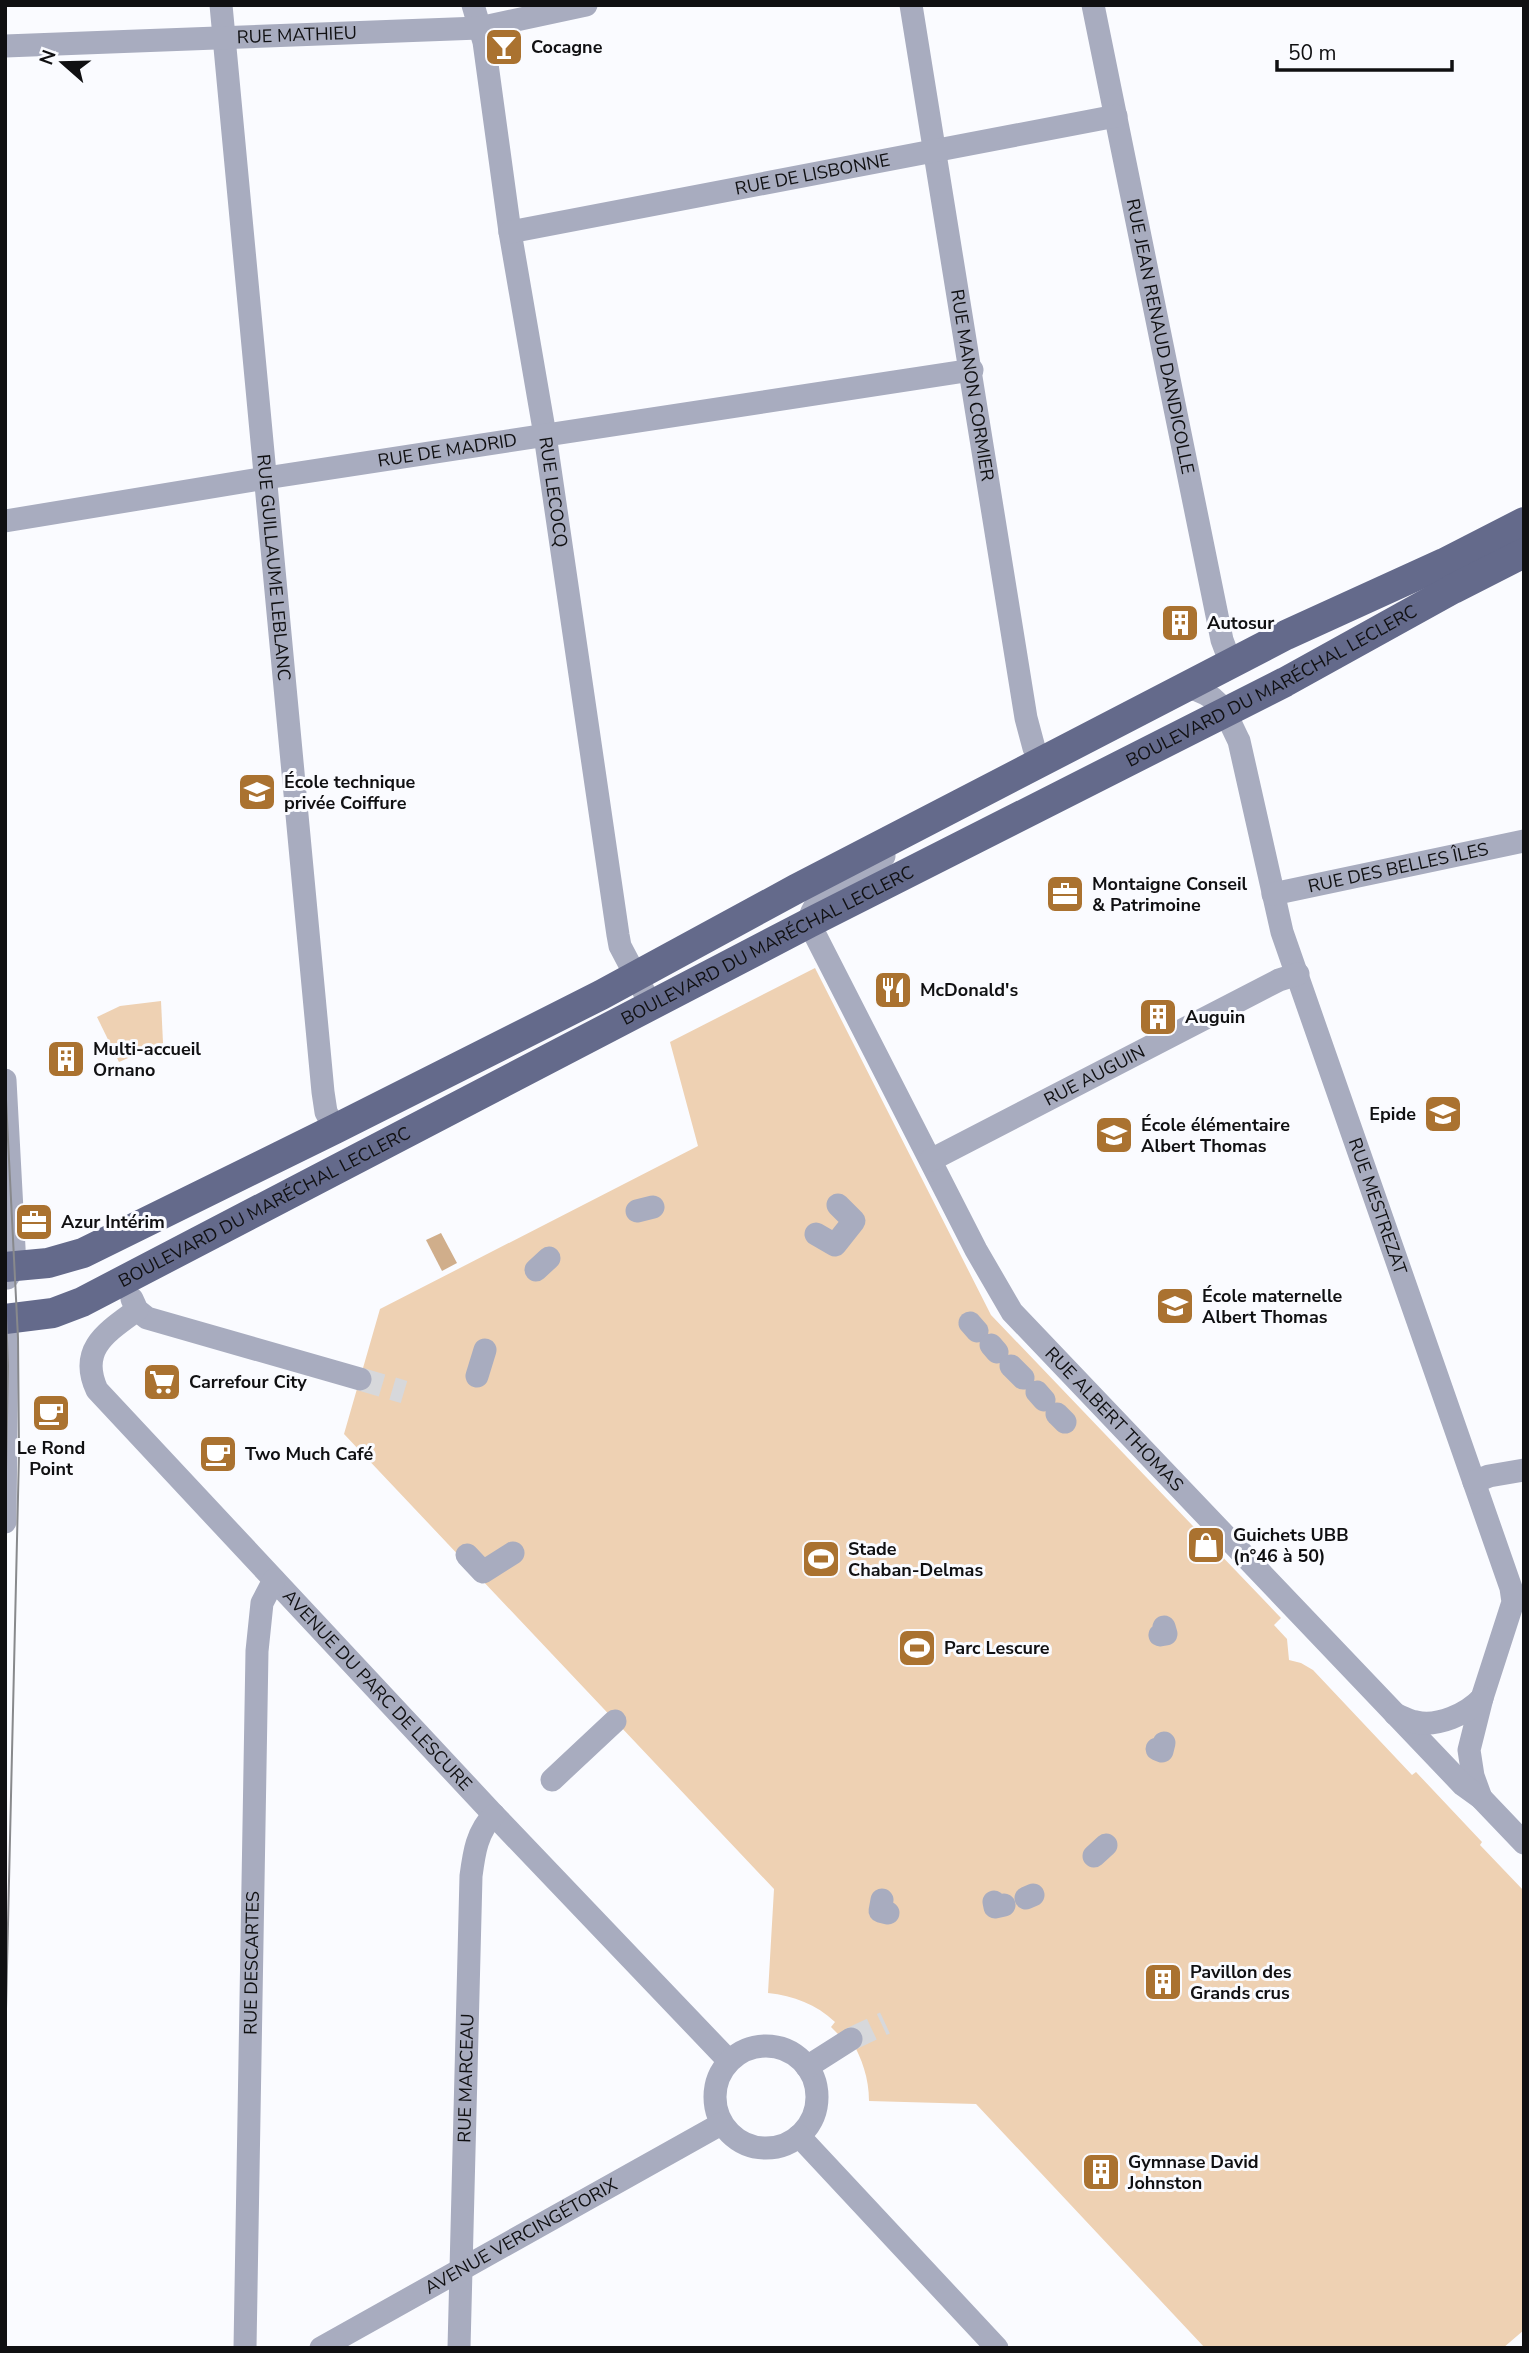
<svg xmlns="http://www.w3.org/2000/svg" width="1529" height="2353" font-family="'Nunito Sans',sans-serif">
<rect width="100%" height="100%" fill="#fafbff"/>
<g fill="#eed1b3">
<path d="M815 968 991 1315 1281 1618 1274 1625 1287 1639 1289 1660 1301 1663 1313 1670 1412 1775 1416 1772 1482 1842 1480 1845 1524 1891V2330L1503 2348H1205L976 2104 869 2101C869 2078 862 2059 851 2039L839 2035 831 2027 835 2022C816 2004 794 1996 768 1993L774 1889 344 1434 380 1309 698 1146 670 1042Z"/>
<polygon points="161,1001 163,1043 119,1062 97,1017 120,1006"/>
</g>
<polygon fill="#d0ae8b" points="441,1233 457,1263 442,1271 426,1240"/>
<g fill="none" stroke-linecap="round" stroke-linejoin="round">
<g stroke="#d7d8db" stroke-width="23" stroke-dasharray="23 11" stroke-linecap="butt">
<polyline points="360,1379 404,1392"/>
<polyline points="851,2039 885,2023"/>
</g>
<g stroke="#a8acbf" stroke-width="23">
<path id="s1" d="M221 5 323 1092 326 1112 335 1129"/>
<path id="s2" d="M473 5 484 42 510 232 545 435 618 935 620 946 651 1005"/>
<path id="s3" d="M911 5 1026 718 1034 748 1040 762"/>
<path id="s4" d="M1093 5 1222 640 1231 664"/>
<path id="s5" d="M5 46 479 28 586 5"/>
<path id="s6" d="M510 232 1116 116"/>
<path id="s7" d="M5 521 266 478 972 370"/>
<path id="s8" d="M1187 687C1222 696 1224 711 1239 741L1282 932 1511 1588 1513 1602 1482 1698 1469 1750 1473 1776 1481 1798"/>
<path id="s9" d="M884 856C860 872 811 893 809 923L976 1250 1012 1312 1463 1785 1481 1798 1524 1843"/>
<path id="s10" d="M1273 894 1524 841"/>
<polyline points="5,1080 15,1266 7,1278"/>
<path id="s11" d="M931 1160 1279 980 1298 974"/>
<polyline points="637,1211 653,1207"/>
<polyline points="816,1234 835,1245 854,1221 838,1205"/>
<polyline points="536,1270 549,1258"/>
<polyline points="132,1299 137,1310 147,1318 360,1379"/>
<path id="s12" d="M137 1310C107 1332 78 1349 97 1390L494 1815 729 2061"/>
<polyline points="970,1323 977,1331"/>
<polyline points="991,1345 997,1352"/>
<polyline points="1011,1366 1023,1378"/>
<polyline points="477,1376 485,1350"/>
<polyline points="1037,1392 1044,1400"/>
<polyline points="1057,1414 1065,1422"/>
<polyline points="1474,1482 1489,1476 1524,1470"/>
<polyline points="5,1522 7,1319"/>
<polyline points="467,1555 483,1572 513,1553"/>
<polyline points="1160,1635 1166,1634 1164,1627"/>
<path d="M1395 1714C1402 1717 1409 1721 1416 1722 1438 1727 1467 1714 1482 1698"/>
<polyline points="1157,1749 1162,1751 1164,1743"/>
<polyline points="552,1780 615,1721"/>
<polyline points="1094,1856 1106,1845"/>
<polyline points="1026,1898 1033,1895"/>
<polyline points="882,1900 880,1911 888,1913"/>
<polyline points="994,1902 995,1907 1004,1905"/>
<circle cx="766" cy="2097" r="51"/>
<polyline points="807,2067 851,2039"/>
<polyline points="799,2136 997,2348"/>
<path id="s13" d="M245 2348 257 1651 262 1603 274 1580"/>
<path id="s14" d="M321 2348 721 2124"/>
<path id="s15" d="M459 2348 471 1876C474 1853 477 1831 494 1815"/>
</g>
<g stroke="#646a8b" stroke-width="30">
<polyline points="5,1267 48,1263 83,1253 335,1129 601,995 796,889 1286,635 1444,563 1524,522"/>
<path id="s16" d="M5 1319 53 1313 82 1302 809 923 1285 682 1453 589 1524 553"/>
</g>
<g stroke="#88898c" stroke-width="2">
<polyline points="5,1080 18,1338 19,1454 5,2052"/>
<polyline points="5,1290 8,1366 5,1522"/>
</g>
</g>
<defs>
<symbol id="bar-square" viewBox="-11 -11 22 22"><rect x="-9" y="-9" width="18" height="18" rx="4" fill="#aa7230" stroke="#fafbff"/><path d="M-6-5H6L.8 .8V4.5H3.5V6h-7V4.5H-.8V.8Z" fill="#fff"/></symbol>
<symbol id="building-square" viewBox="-11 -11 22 22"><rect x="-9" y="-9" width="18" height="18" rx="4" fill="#aa7230" stroke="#fafbff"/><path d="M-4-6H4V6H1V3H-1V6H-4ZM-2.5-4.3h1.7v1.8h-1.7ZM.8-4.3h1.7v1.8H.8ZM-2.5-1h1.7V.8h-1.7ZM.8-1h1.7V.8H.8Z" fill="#fff"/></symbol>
<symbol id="school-square" viewBox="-11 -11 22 22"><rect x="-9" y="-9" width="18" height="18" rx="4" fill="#aa7230" stroke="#fafbff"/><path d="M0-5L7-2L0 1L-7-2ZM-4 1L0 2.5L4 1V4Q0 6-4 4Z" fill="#fff"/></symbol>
<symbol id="office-square" viewBox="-11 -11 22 22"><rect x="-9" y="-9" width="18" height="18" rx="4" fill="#aa7230" stroke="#fafbff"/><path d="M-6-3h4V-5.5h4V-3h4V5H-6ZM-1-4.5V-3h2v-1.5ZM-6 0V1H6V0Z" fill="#fff"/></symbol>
<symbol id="restaurant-square" viewBox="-11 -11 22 22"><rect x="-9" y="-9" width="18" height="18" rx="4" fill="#aa7230" stroke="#fafbff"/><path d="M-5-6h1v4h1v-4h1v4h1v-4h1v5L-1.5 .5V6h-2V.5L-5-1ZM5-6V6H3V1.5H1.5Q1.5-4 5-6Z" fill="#fff"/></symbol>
<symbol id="university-square" viewBox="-11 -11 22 22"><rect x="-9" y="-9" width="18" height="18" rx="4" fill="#aa7230" stroke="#fafbff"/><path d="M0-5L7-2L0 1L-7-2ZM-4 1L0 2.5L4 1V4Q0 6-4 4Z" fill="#fff"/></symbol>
<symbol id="supermarket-square" viewBox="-11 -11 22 22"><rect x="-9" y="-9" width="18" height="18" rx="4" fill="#aa7230" stroke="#fafbff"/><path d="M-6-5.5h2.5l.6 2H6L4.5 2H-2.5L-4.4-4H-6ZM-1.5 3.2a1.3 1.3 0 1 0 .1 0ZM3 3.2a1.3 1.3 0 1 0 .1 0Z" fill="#fff"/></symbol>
<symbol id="cafe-square" viewBox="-11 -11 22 22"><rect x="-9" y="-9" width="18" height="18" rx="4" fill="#aa7230" stroke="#fafbff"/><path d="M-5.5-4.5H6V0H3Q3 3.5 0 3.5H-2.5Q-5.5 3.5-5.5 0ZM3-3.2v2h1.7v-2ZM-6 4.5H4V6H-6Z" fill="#fff"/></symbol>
<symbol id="shop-square" viewBox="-11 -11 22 22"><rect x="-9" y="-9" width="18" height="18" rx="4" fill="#aa7230" stroke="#fafbff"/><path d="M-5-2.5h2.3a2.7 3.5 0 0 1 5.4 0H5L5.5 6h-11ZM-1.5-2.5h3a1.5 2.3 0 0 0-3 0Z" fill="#fff"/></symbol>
<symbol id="stadium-square" viewBox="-11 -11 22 22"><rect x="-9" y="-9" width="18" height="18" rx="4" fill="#aa7230" stroke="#fafbff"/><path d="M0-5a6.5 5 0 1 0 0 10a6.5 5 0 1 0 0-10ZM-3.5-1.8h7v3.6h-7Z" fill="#fff"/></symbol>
</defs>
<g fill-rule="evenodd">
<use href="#bar-square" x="482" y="25" width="44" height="44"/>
<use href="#building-square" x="1158" y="601" width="44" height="44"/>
<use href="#school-square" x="235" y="770" width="44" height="44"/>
<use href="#office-square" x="1043" y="872" width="44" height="44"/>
<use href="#restaurant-square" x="871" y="968" width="44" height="44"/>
<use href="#building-square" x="1136" y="995" width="44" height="44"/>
<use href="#building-square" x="44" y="1037" width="44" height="44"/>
<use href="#university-square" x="1421" y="1092" width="44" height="44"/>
<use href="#school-square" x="1092" y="1113" width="44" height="44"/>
<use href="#office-square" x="12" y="1200" width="44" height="44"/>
<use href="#school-square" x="1153" y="1284" width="44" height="44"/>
<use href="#supermarket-square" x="140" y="1360" width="44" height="44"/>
<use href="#cafe-square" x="29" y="1391" width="44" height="44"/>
<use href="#cafe-square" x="196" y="1432" width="44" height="44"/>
<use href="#shop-square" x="1184" y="1523" width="44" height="44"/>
<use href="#stadium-square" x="799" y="1537" width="44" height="44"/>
<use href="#stadium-square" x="895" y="1626" width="44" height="44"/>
<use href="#building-square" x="1141" y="1960" width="44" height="44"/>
<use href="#building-square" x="1079" y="2150" width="44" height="44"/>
</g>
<g text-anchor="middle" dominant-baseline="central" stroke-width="6" stroke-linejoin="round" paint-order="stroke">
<g font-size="18" fill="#101012" stroke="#fafbff">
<text stroke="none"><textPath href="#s5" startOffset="292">RUE MATHIEU</textPath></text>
<text stroke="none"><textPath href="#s6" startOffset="308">RUE DE LISBONNE</textPath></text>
<text stroke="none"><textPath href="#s4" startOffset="338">RUE JEAN RENAUD DANDICOLLE</textPath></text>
<text stroke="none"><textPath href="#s3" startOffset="385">RUE MANON CORMIER</textPath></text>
<text stroke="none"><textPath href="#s7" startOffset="448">RUE DE MADRID</textPath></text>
<text stroke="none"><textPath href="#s2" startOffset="494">RUE LECOCQ</textPath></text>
<text stroke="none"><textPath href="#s1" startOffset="565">RUE GUILLAUME LEBLANC</textPath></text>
<text stroke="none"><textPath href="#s16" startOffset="1419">BOULEVARD DU MARÉCHAL LECLERC</textPath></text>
<text stroke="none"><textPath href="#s10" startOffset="128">RUE DES BELLES ÎLES</textPath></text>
<text stroke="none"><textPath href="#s16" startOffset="852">BOULEVARD DU MARÉCHAL LECLERC</textPath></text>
<text stroke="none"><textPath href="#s11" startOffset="184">RUE AUGUIN</textPath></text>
<text stroke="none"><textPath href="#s16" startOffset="285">BOULEVARD DU MARÉCHAL LECLERC</textPath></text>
<text stroke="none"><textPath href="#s8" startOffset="565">RUE MESTREZAT</textPath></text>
<text stroke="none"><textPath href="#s9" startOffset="691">RUE ALBERT THOMAS</textPath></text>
<text stroke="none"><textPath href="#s12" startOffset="511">AVENUE DU PARC DE LESCURE</textPath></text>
<text stroke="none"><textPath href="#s13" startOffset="385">RUE DESCARTES</textPath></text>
<text stroke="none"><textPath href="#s15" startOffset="270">RUE MARCEAU</textPath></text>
<text stroke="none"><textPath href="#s14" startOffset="229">AVENUE VERCINGÉTORIX</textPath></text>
</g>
<g font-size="18" font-weight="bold" fill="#101012" stroke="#fafbff" text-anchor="start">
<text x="531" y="47">Cocagne</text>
<text x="1207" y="623">Autosur</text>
<text x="284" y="782">École technique<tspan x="284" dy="21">privée Coiffure</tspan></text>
<text x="1092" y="884">Montaigne Conseil<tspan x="1092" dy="21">&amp; Patrimoine</tspan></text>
<text x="920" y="990">McDonald's</text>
<text x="1185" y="1017">Auguin</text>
<text x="93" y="1049">Multi-accueil<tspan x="93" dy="21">Ornano</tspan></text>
<text x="1416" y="1114" text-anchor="end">Epide</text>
<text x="1141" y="1125">École élémentaire<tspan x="1141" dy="21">Albert Thomas</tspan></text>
<text x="61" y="1222">Azur Intérim</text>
<text x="1202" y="1296">École maternelle<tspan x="1202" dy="21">Albert Thomas</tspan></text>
<text x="189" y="1382">Carrefour City</text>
<text x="51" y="1448" text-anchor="middle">Le Rond<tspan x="51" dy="21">Point</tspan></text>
<text x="245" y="1454">Two Much Café</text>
<text x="1233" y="1535">Guichets UBB<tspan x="1233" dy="21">(n°46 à 50)</tspan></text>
<text x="848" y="1549">Stade<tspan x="848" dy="21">Chaban-Delmas</tspan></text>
<text x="944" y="1648">Parc Lescure</text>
<text x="1190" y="1972">Pavillon des<tspan x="1190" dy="21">Grands crus</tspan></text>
<text x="1128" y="2162">Gymnase David<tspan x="1128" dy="21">Johnston</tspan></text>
</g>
</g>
<rect width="1529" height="2353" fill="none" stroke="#101012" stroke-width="14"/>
<g transform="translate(63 63) rotate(290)" stroke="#fafbff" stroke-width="5" paint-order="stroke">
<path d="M0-5L12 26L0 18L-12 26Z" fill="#101012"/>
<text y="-10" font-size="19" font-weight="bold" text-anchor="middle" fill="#101012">N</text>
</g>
<path d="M1277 60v10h175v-10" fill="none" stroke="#101012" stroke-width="3.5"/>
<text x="1288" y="60" font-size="21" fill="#101012" stroke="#fafbff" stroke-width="5" paint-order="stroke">50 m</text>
</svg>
